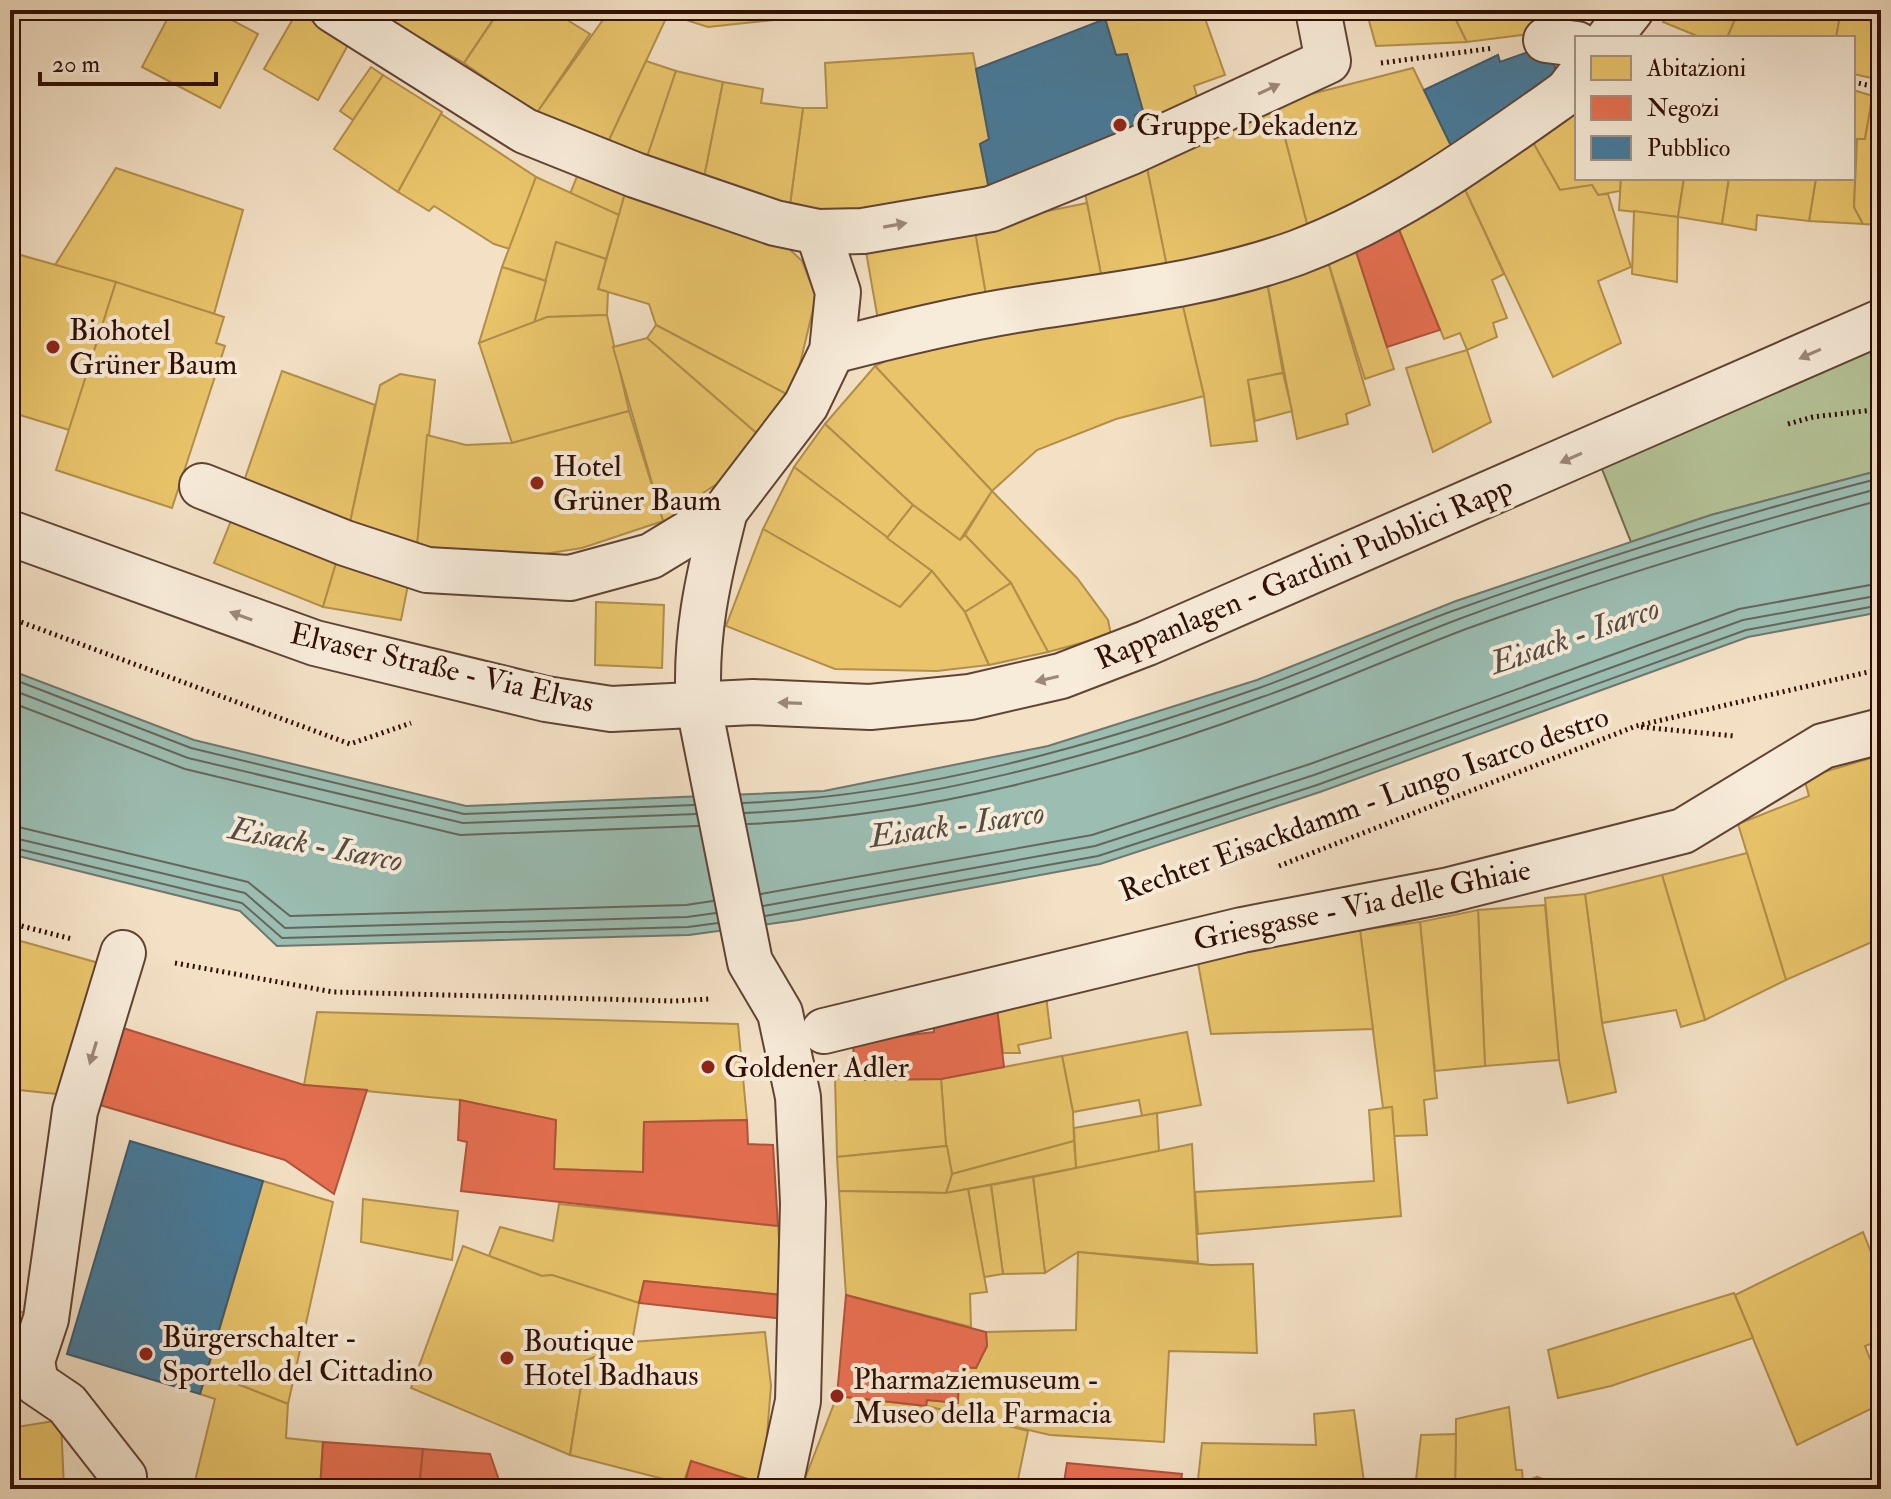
<svg xmlns="http://www.w3.org/2000/svg" width="1891" height="1499" font-family="'IM FELL Double Pica',serif">
<rect width="100%" height="100%" fill="#f3e0c5"/>
<filter id="stains"><feTurbulence type="fractalNoise" baseFrequency=".0025" numOctaves="4"/><feColorMatrix values="0 0 0 0 .2 0 0 0 0 .09 0 0 0 0 .02 0 0 0 .5 -.17"/></filter>
<radialGradient id="worn" r=".72"><stop offset=".6" stop-color="#630" stop-opacity="0"/><stop offset="1" stop-color="#630" stop-opacity=".3"/></radialGradient>
<polygon fill="#b5c398" stroke="#72694e" stroke-width="2" points="1881,341 1881,470 1711,515 1631,542 1596,454"/>
<polygon fill="#9bbdb2" stroke="#70776c" stroke-width="2" points="1881,470 1881,612 1748,637 1320,792 1100,864 798,920 689,935 277,946 240,911 10,854 10,670 194,740 466,806 824,791 1048,746 1257,680 1456,601 1711,515"/>
<g fill="#e9c46a" stroke="#b28e4b" stroke-width="2">
<polygon points="172,10 213,10 258,34 220,108 142,67"/>
<polygon points="371,10 495,10 498,12 464,63"/>
<polygon points="500,10 551,10 590,34 536,114 464,63"/>
<polygon points="610,10 669,12 603,153 536,114"/>
<polygon points="679,10 822,10 822,15 708,27 680,18"/>
<polygon points="1103,10 1202,10 1225,75 1194,86 1201,110 1139,131 1135,115 1143,111 1127,54 1116,55"/>
<polygon points="1366,10 1451,10 1467,42 1376,46"/>
<polygon points="1451,10 1590,10 1546,32 1467,42"/>
<polygon points="1669,10 1739,10 1727,38 1702,38 1663,22"/>
<polygon points="1739,10 1841,10 1836,38 1727,38"/>
<polygon points="1841,10 1881,10 1881,80 1853,74 1853,38 1836,38"/>
<polygon points="297,12 349,43 318,100 264,69"/>
<polygon points="973,53 989,139 980,144 990,194 864,214 789,212 803,108 827,108 825,63"/>
<polygon points="646,61 676,71 644,166 603,153"/>
<polygon points="371,67 383,75 353,120 340,111"/>
<polygon points="1413,68 1456,156 1308,228 1276,103"/>
<polygon points="676,71 723,82 702,188 644,166"/>
<polygon points="383,75 442,112 398,192 334,149"/>
<polygon points="723,82 763,89 761,103 803,108 789,212 702,188"/>
<polygon points="1853,90 1873,96 1865,139 1857,139 1854,207 1863,224 1809,221 1816,178 1853,178"/>
<polygon points="1873,92 1881,94 1881,225 1863,224 1854,207 1857,139 1865,139"/>
<polygon points="1577,95 1577,178 1621,178 1620,191 1598,195 1592,185 1560,190 1527,132"/>
<polygon points="1276,103 1308,228 1167,267 1145,158"/>
<polygon points="441,114 536,177 510,249 494,244 434,206 429,211 398,192"/>
<polygon points="1527,132 1560,190 1592,185 1598,195 1608,194 1631,267 1598,281 1621,343 1553,377 1461,181"/>
<polygon points="1145,158 1167,267 1102,279 1084,188"/>
<polygon points="116,168 243,210 214,314 55,265"/>
<polygon points="580,169 627,186 619,215 570,194"/>
<polygon points="536,177 619,215 606,259 556,242 546,281 502,267"/>
<polygon points="1621,178 1684,178 1678,217 1619,210"/>
<polygon points="1684,178 1729,178 1722,224 1678,217"/>
<polygon points="1729,178 1816,178 1809,221 1757,215 1756,230 1722,224"/>
<polygon points="1461,181 1504,274 1492,280 1507,318 1493,323 1497,337 1467,350 1460,333 1444,339 1395,220"/>
<polygon points="627,186 783,243 802,261 816,297 792,397 656,325 649,304 598,289"/>
<polygon points="1087,203 1102,279 987,301 974,226"/>
<polygon points="1634,211 1678,217 1677,282 1632,274"/>
<polygon points="974,226 987,301 878,320 865,246"/>
<polygon points="556,242 606,259 598,289 608,292 607,315 547,317 534,323"/>
<polygon points="1353,242 1394,369 1365,379 1325,252"/>
<polygon points="10,252 116,282 69,430 10,412"/>
<polygon points="1325,252 1370,405 1346,414 1348,424 1297,439 1265,271"/>
<polygon points="502,267 546,281 534,323 479,343"/>
<polygon points="1265,271 1283,373 1248,380 1257,441 1211,446 1204,396 1179,290"/>
<polygon points="116,282 224,317 216,343 225,346 172,508 56,470"/>
<polygon points="1179,290 1204,396 1116,419 1037,450 992,491 875,366 930,340"/>
<polygon points="607,315 629,411 512,443 479,343 547,317"/>
<polygon points="656,325 792,397 762,438 647,338"/>
<polygon points="647,338 762,438 729,476 674,512 677,516 672,519 663,521 613,347"/>
<polygon points="1467,350 1491,422 1433,452 1406,368"/>
<polygon points="875,366 992,491 960,540 913,505 825,424"/>
<polygon points="282,371 375,405 349,527 243,484"/>
<polygon points="1283,373 1292,411 1255,421 1248,380"/>
<polygon points="400,374 435,380 417,546 349,527 380,385"/>
<polygon points="629,411 663,521 582,548 525,557 417,546 427,435 466,445 512,443"/>
<polygon points="825,424 913,505 887,538 794,467"/>
<polygon points="794,467 932,571 900,607 763,529"/>
<polygon points="992,491 1077,578 1108,620 1111,635 1048,652 1011,583 965,535"/>
<polygon points="913,505 960,540 965,535 1011,583 965,612 932,571 887,538"/>
<polygon points="235,511 339,553 323,607 214,563"/>
<polygon points="763,529 900,607 932,571 965,612 989,665 937,671 835,669 726,626"/>
<polygon points="339,553 409,580 401,620 323,607"/>
<polygon points="1011,583 1048,652 989,665 965,612"/>
<polygon points="596,602 664,605 662,668 595,665"/>
<polygon points="1881,755 1881,938 1786,980 1738,824 1809,796 1804,778"/>
<polygon points="1747,853 1786,980 1705,1020 1662,875"/>
<polygon points="1662,875 1705,1020 1681,1027 1676,1010 1602,1023 1585,894"/>
<polygon points="1585,894 1602,1023 1616,1092 1568,1103 1559,1060 1545,898"/>
<polygon points="1545,905 1559,1060 1485,1066 1478,910"/>
<polygon points="1478,910 1485,1066 1435,1071 1420,922"/>
<polygon points="1420,922 1437,1098 1424,1100 1427,1135 1394,1136 1392,1107 1383,1108 1360,930"/>
<polygon points="1360,930 1373,1029 1211,1034 1196,952"/>
<polygon points="10,938 113,967 75,1096 10,1089 18,1049 10,1047"/>
<polygon points="1045,987 1051,1038 1018,1045 1020,1053 1003,1053 996,1000"/>
<polygon points="317,1012 738,1024 747,1120 644,1122 643,1172 554,1169 556,1120 460,1100 304,1085"/>
<polygon points="1187,1032 1201,1105 1142,1116 1139,1100 1073,1112 1062,1056"/>
<polygon points="1062,1056 1073,1112 1074,1141 952,1174 946,1146 941,1079"/>
<polygon points="856,1075 856,1080 941,1079 946,1146 837,1157 835,1076"/>
<polygon points="1392,1107 1401,1216 1198,1234 1195,1192 1374,1181 1369,1110"/>
<polygon points="1157,1113 1159,1151 1076,1168 1074,1128"/>
<polygon points="1074,1141 1076,1168 946,1193 952,1174"/>
<polygon points="1192,1144 1198,1262 1078,1252 1045,1273 1033,1177"/>
<polygon points="947,1146 952,1174 946,1193 839,1191 837,1157"/>
<polygon points="1033,1177 1045,1273 1003,1274 991,1185"/>
<polygon points="263,1181 333,1202 288,1404 207,1372"/>
<polygon points="991,1185 1003,1274 984,1277 968,1189"/>
<polygon points="968,1189 987,1292 970,1294 971,1327 846,1295 839,1191 946,1193"/>
<polygon points="363,1199 458,1211 452,1260 361,1242"/>
<polygon points="559,1204 778,1226 783,1295 644,1281 639,1303 552,1275 542,1276 489,1256 500,1227 553,1241"/>
<polygon points="1863,1232 1875,1262 1881,1260 1881,1340 1865,1346 1881,1386 1881,1404 1797,1445 1735,1295"/>
<polygon points="463,1246 542,1276 552,1275 639,1303 632,1342 585,1361 570,1455 411,1388"/>
<polygon points="1078,1252 1211,1265 1253,1264 1257,1353 1169,1351 1164,1442 1050,1435 926,1406 927,1400 958,1403 959,1367 976,1368 987,1346 986,1332 1076,1330"/>
<polygon points="1734,1293 1753,1338 1611,1386 1558,1398 1548,1350"/>
<polygon points="10,1307 36,1318 10,1383"/>
<polygon points="765,1332 771,1386 763,1484 691,1461 683,1484 570,1455 585,1361 632,1342"/>
<polygon points="207,1372 288,1404 286,1438 323,1442 320,1489 193,1489 215,1399 200,1394"/>
<polygon points="837,1396 926,1406 1028,1431 1016,1489 801,1489"/>
<polygon points="1509,1407 1516,1470 1522,1470 1523,1482 1512,1489 1455,1489 1456,1419"/>
<polygon points="1354,1410 1365,1489 1197,1489 1202,1443 1316,1445 1314,1414"/>
<polygon points="61,1420 64,1489 10,1489 10,1428"/>
<polygon points="1456,1434 1455,1489 1415,1489 1421,1435"/>
<polygon points="1537,1477 1546,1480 1669,1480 1670,1489 1536,1489"/>
<polygon points="1537,1477 1536,1489 1512,1489 1523,1482"/>
<polygon points="502,1483 593,1489 502,1489"/>
</g>
<g fill="#e76f51" stroke="#b0523a" stroke-width="2">
<polygon points="1395,220 1440,330 1387,347 1353,242"/>
<polygon points="996,1000 1004,1067 941,1079 856,1080 853,1046 875,1039 934,1032 933,1017"/>
<polygon points="123,1028 304,1085 367,1090 334,1194 285,1160 100,1105"/>
<polygon points="460,1100 556,1120 554,1169 643,1172 644,1122 747,1120 748,1144 773,1145 778,1226 461,1191 467,1142 458,1140"/>
<polygon points="644,1281 783,1295 784,1319 639,1303"/>
<polygon points="846,1295 986,1332 987,1346 976,1368 959,1367 958,1403 927,1400 926,1406 837,1396"/>
<polygon points="323,1442 423,1449 419,1489 320,1489"/>
<polygon points="423,1449 490,1454 502,1489 419,1489"/>
<polygon points="691,1461 763,1484 761,1489 683,1489"/>
<polygon points="1067,1463 1182,1474 1180,1489 1063,1489"/>
</g>
<g fill="#457b9d" stroke="#3f5b6f" stroke-width="2">
<polygon points="1105,19 1116,55 1127,54 1143,111 1135,115 1139,131 990,194 980,144 989,139 976,69"/>
<polygon points="1545,46 1560,77 1456,156 1424,90 1498,55 1500,62"/>
<polygon points="130,1141 263,1181 200,1394 67,1354"/>
</g>
<g fill="none" stroke-linecap="round" stroke-linejoin="round">
<g stroke="#66665b" stroke-width="2">
<polyline points="10,678 191,748 464,814 694,805"/>
<polyline points="10,689 188,758 463,823 696,814"/>
<polyline points="10,702 185,769 460,835 698,826"/>
<path d="M743 803C919 796 1093 746 1259 688 1327 664 1392 632 1461 608 1599 559 1738 514 1881 478"/>
<path d="M745 813C921 805 1096 756 1262 697 1329 674 1393 644 1459 619 1597 567 1739 526 1881 488"/>
<path d="M747 824C921 817 1106 768 1269 707 1335 683 1400 654 1466 629 1602 580 1741 538 1881 500"/>
<polyline points="10,825 248,882 290,916 686,905 713,901"/>
<polyline points="10,837 245,893 285,928 687,917 716,913"/>
<polyline points="10,847 242,903 282,938 688,927 718,923"/>
<polyline points="761,894 1092,835 1310,764 1739,609 1881,583"/>
<polyline points="763,906 1095,846 1314,775 1743,620 1881,595"/>
<polyline points="765,916 1098,856 1317,785 1746,630 1881,605"/>
</g>
<defs>
<g id="minor">
<polyline points="333,10 525,131 635,175 775,223 818,232 863,231 991,209 1131,152 1328,61 1318,10"/>
<polyline points="1609,38 1631,10"/>
<polyline points="1546,40 1577,44"/>
<path d="M832 351C894 335 958 319 1022 309 1114 294 1207 285 1296 253 1395 216 1481 153 1567 92L1577 79"/>
<polyline points="202,486 345,543 427,570 570,578 651,556 725,511 806,405 832,351 838,292 818,232"/>
<path d="M725 511C708 577 694 639 699 707L750 962 780 1013 798 1097 803 1203 798 1401 779 1489"/>
<polyline points="10,533 315,643 546,699 611,709 753,702 870,707 970,697 1061,676 1147,643 1881,322"/>
<polyline points="824,1031 1242,930 1449,890 1683,831 1823,746 1881,731"/>
<polyline points="122,1489 124,1477 67,1404 36,1383 32,1361 46,1319 75,1111 123,953"/>
</g>
</defs>
<use href="#minor" stroke="#614334" stroke-width="48"/>
<g stroke="#300f04" stroke-width="5" stroke-dasharray="2 4" stroke-linecap="butt">
<polyline points="1381,63 1494,48"/>
<polyline points="1853,82 1881,88"/>
<polyline points="1788,424 1813,417 1881,409"/>
<polyline points="10,618 350,744 411,723"/>
<polyline points="1641,727 1734,736"/>
<polyline points="1279,866 1636,726 1881,669"/>
<polyline points="10,923 72,939"/>
<polyline points="175,963 333,992 674,1001 710,999"/>
</g>
<use href="#minor" stroke="#f7ebd9" stroke-width="44"/>
</g>
<defs><path id="oneway-solid" d="M-6-.8H1V-3.2L6.5 0L1 3.2V.8H-6Z" transform="scale(2)"/></defs>
<g fill="#9d8879">
<use href="#oneway-solid" transform="translate(1269 89) rotate(-25)"/>
<use href="#oneway-solid" transform="translate(895 225) rotate(-10)"/>
<use href="#oneway-solid" transform="translate(1810 354) rotate(156)"/>
<use href="#oneway-solid" transform="translate(1571 458) rotate(156)"/>
<use href="#oneway-solid" transform="translate(241 616) rotate(-160)"/>
<use href="#oneway-solid" transform="translate(1047 679) rotate(167)"/>
<use href="#oneway-solid" transform="translate(790 703) rotate(-178)"/>
<use href="#oneway-solid" transform="translate(93 1053) rotate(107)"/>
</g>
<g fill="#8f2418" stroke="#f7ebd9" stroke-width="3">
<circle cx="1120" cy="125" r="8"/>
<circle cx="53" cy="347" r="8"/>
<circle cx="537" cy="483" r="8"/>
<circle cx="708" cy="1067" r="8"/>
<circle cx="146" cy="1354" r="8"/>
<circle cx="507" cy="1358" r="8"/>
<circle cx="837" cy="1396" r="8"/>
</g>
<g text-anchor="middle" dominant-baseline="central" stroke-width="8" stroke-linejoin="round" paint-order="stroke">
<g font-size="30" fill="#300f04" stroke="#f7ebd9" text-anchor="start">
<text x="1136" y="125">Gruppe Dekadenz</text>
<text x="69" y="330">Biohotel<tspan x="69" dy="34">Grüner Baum</tspan></text>
<text x="553" y="466">Hotel<tspan x="553" dy="34">Grüner Baum</tspan></text>
<text x="724" y="1067">Goldener Adler</text>
<text x="162" y="1337">Bürgerschalter -<tspan x="162" dy="34">Sportello del Cittadino</tspan></text>
<text x="523" y="1341">Boutique<tspan x="523" dy="34">Hotel Badhaus</tspan></text>
<text x="853" y="1379">Pharmaziemuseum -<tspan x="853" dy="34">Museo della Farmacia</tspan></text>
</g>
<g font-size="30" fill="#300f04" stroke="#f7ebd9">
<text transform="translate(1304 573) rotate(-23)">Rappanlagen - Gardini Pubblici Rapp</text>
<text transform="translate(442 668) rotate(13)">Elvaser Straße - Via Elvas</text>
<text transform="translate(1364 804) rotate(-20)">Rechter Eisackdamm - Lungo Isarco destro</text>
<text transform="translate(1362 905) rotate(-12)">Griesgasse - Via delle Ghiaie</text>
</g>
<g font-size="32" font-style="italic" fill="#554c41" stroke="#f7ebd9">
<text transform="translate(1575 636) rotate(-19)">Eisack - Isarco</text>
<text transform="translate(957 825) rotate(-8)">Eisack - Isarco</text>
<text transform="translate(316 845) rotate(11)">Eisack - Isarco</text>
</g>
</g>
<rect width="1891" height="1499" fill="none" stroke="#f3e0c5" stroke-width="40"/>
<rect x="12" y="12" width="1867" height="1475" fill="none" stroke="#300f04" stroke-width="4"/>
<rect x="20" y="20" width="1851" height="1459" fill="none" stroke="#300f04" stroke-width="2"/>
<rect x="1575" y="36" width="280" height="144" fill="#f7ebd9" stroke="#a79384" stroke-width="2"/>
<rect x="1591" y="56" width="40" height="24" fill="#e9c46a" stroke="#a79384" stroke-width="2"/>
<text x="1647" y="76" font-size="24" fill="#300f04">Abitazioni</text>
<rect x="1591" y="96" width="40" height="24" fill="#e76f51" stroke="#a79384" stroke-width="2"/>
<text x="1647" y="116" font-size="24" fill="#300f04">Negozi</text>
<rect x="1591" y="136" width="40" height="24" fill="#457b9d" stroke="#a79384" stroke-width="2"/>
<text x="1647" y="156" font-size="24" fill="#300f04">Pubblico</text>
<path d="M40 72v12h176v-12" fill="none" stroke="#300f04" stroke-width="4"/>
<text x="52" y="72" font-size="24" fill="#300f04" stroke="#f7ebd9" stroke-width="6" paint-order="stroke">20 m</text>
<rect width="100%" height="100%" filter="url(#stains)"/>
<rect width="100%" height="100%" fill="url(#worn)"/>
</svg>
